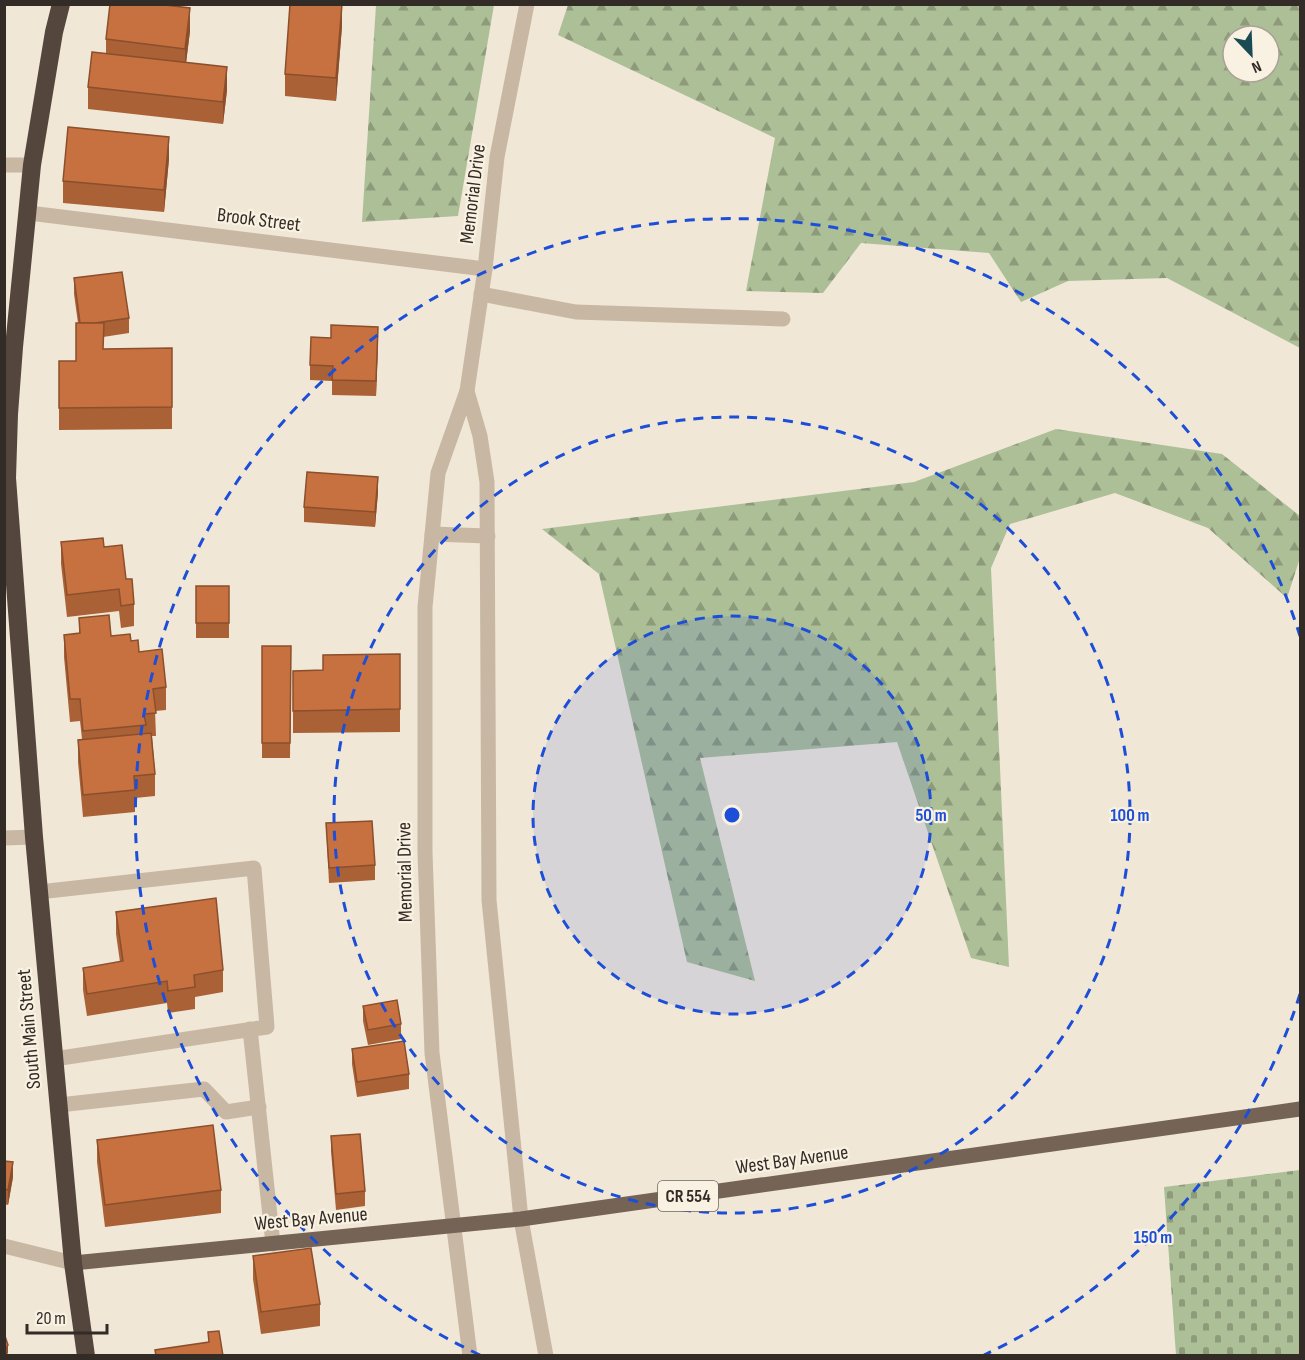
<svg xmlns="http://www.w3.org/2000/svg" width="1305" height="1360" font-family="'Sofia Sans Condensed',sans-serif">
<defs>
<pattern id="forest-firs" width="22" height="20" patternUnits="userSpaceOnUse" patternTransform="scale(1.5)"><rect width="22" height="20" fill="#acbf97"/><path d="M5 1l3.5 6h-7zM16 11l3.5 6h-7z" fill="#8d9b7b"/></pattern>
<pattern id="cemetery-stones" width="16" height="16" patternUnits="userSpaceOnUse" patternTransform="scale(1.5)"><rect width="16" height="16" fill="#acbf97"/><path d="M2 7V4a2 2 0 0 1 4 0v3zM10 15v-3a2 2 0 0 1 4 0v3z" fill="#8d9b7b"/></pattern>
</defs>
<rect width="100%" height="100%" fill="#f0e7d6"/>
<g fill="url(#forest-firs)" fill-rule="evenodd">
<polygon points="376,5 494,5 458,216 362,222"/>
<path d="M568 5H1300V348L1167 278 1068 281 1021 302 989 253 861 243 823 293 746 291 775 138 558 35ZM1233 36H1269V72H1233Z"/>
<polygon points="1056,429 1222,454 1300,516 1300,558 1287,598 1208,528 1115,493 1010,524 991,568 1009,967 971,958 897,742 700,758 755,981 687,962 599,574 542,529 914,482"/>
</g>
<polygon fill="url(#cemetery-stones)" points="1300,1170 1300,1355 1176,1355 1164,1187"/>
<g fill="none" stroke-linecap="round" stroke-linejoin="round">
<g stroke="#c8b8a3" stroke-width="15">
<polyline points="4,165 32,165"/>
<polyline points="29,213 485,269"/>
<polyline points="481,294 576,312 783,319"/>
<polyline points="467,391 485,269 497,157 527,4"/>
<polyline points="432,534 488,536"/>
<polyline points="4,838 34,837"/>
<polyline points="39,892 254,868 267,1027 54,1059"/>
<polyline points="250,1029 273,1244"/>
<polyline points="59,1105 204,1089 226,1112 259,1107"/>
<polyline points="4,1246 73,1263"/>
<polyline points="470,1356 432,1053 425,852 425,607 438,473 467,391 480,436 487,482 489,900 521,1219 546,1356"/>
</g>
<polyline stroke="#756456" stroke-width="15" points="73,1263 521,1219 1300,1109"/>
<polyline stroke="#54463c" stroke-width="18" points="61,4 54,32 32,165 14,347 9,414 7,478 34,837 73,1263 86,1356"/>
</g>
<g fill="#aa6136">
<polygon points="342,26 336,101 285,96 285,74"/>
<polygon points="190,31 186,63 227,90 223,124 88,109 88,87 106,54 106,39"/>
<polygon points="169,159 164,212 63,203 63,181"/>
<polygon points="74,278 129,318 129,333 103,337 103,349 172,348 172,429 59,430 59,361 76,361 78,323 74,294"/>
<polygon points="378,342 376,396 332,395 332,381 310,380 310,365"/>
<polygon points="378,492 375,527 304,522 304,507"/>
<polygon points="61,542 104,547 126,579 134,604 134,626 121,628 119,611 67,617 61,564"/>
<rect x="196" y="586" width="33" height="52"/>
<polygon points="79,618 111,636 131,641 166,687 166,710 155,711 156,736 152,736 155,774 155,796 135,798 135,812 83,817 78,762 78,740 82,739 80,721 70,722 64,657 64,635 79,633"/>
<polygon points="262,646 291,646 290,758 262,758"/>
<polygon points="400,654 400,732 293,733 293,671 323,670"/>
<polygon points="326,823 375,865 375,880 329,883"/>
<polygon points="116,912 223,970 223,992 195,997 195,1009 168,1013 167,1003 87,1016 83,990 83,968 120,962 116,934"/>
<polygon points="363,1006 401,1024 401,1039 368,1045 363,1021"/>
<polygon points="4,1008 6,1027 6,1042 4,1042"/>
<polygon points="352,1049 409,1074 409,1089 357,1097 352,1064"/>
<polygon points="331,1136 365,1191 365,1206 336,1210 331,1151"/>
<polygon points="97,1140 221,1190 221,1213 105,1227 97,1162"/>
<polygon points="4,1161 13,1177 8,1205 4,1204"/>
<polygon points="253,1256 320,1304 320,1326 261,1334 253,1279"/>
</g>
<g fill="#8b4f2c">
<polygon points="342,4 342,26 336,101 336,78"/>
<polygon points="190,8 190,31 185,71 185,49"/>
<polygon points="227,67 227,90 223,124 223,102"/>
<polygon points="169,137 169,159 164,212 164,190"/>
<polygon points="378,327 378,342 376,396 376,381"/>
<polygon points="378,477 378,492 375,527 375,512"/>
<polygon points="13,1162 13,1177 8,1205 8,1190"/>
<polygon points="8,1345 8,1353 6,1356 4,1356 4,1350"/>
</g>
<g fill="#c6713f" stroke="#8b4f2c" stroke-width="1.5">
<polygon points="110,4 157,4 190,8 185,49 106,39"/>
<polygon points="290,4 342,4 336,78 285,74"/>
<polygon points="92,52 227,67 223,102 88,87"/>
<polygon points="68,127 169,137 164,190 63,181"/>
<polygon points="122,272 129,318 95,323 80,323 74,278"/>
<polygon points="76,323 104,323 103,349 172,348 172,407 59,408 59,361 76,361"/>
<polygon points="331,325 378,327 376,381 332,380 333,366 310,365 311,337 331,338"/>
<polygon points="307,472 378,477 375,512 304,507"/>
<polygon points="103,538 104,547 122,545 126,579 132,579 134,604 121,606 119,589 67,595 61,542"/>
<rect x="196" y="586" width="33" height="37"/>
<polygon points="109,615 111,636 130,634 131,641 138,640 139,652 162,649 166,687 153,689 156,713 144,714 146,725 83,731 80,699 70,699 64,635 80,633 79,618"/>
<polygon points="262,646 291,646 290,743 262,743"/>
<polygon points="400,654 400,709 293,711 293,671 323,670 323,655"/>
<polygon points="151,733 155,774 134,776 135,790 83,795 78,740"/>
<polygon points="372,821 375,865 329,868 326,823"/>
<polygon points="216,898 223,970 194,975 195,987 168,991 167,981 87,994 83,968 123,961 116,912"/>
<polygon points="397,1000 401,1024 368,1030 363,1006"/>
<polygon points="404,1041 409,1074 357,1082 352,1049"/>
<polygon points="213,1125 221,1190 105,1205 97,1140"/>
<polygon points="360,1134 365,1191 336,1194 331,1136"/>
<polygon points="4,1161 13,1162 8,1190 4,1189"/>
<polygon points="311,1248 320,1304 261,1312 253,1256"/>
<polygon points="219,1331 223,1356 156,1356 155,1350 209,1342 208,1332"/>
<polygon points="4,1333 8,1345 4,1350"/>
</g>
<circle cx="732" cy="815" r="199" fill="#1d4ed8" fill-opacity=".12"/>
<g fill="none" stroke="#1d4ed8" stroke-width="3" stroke-dasharray="10 8">
<circle cx="732" cy="815" r="199"/>
<circle cx="732" cy="815" r="398"/>
<path d="M1300 994A596 596 0 0 1 984 1355M480 1355A596 596 0 1 1 1300 636"/>
</g>
<g text-anchor="middle" dominant-baseline="central" stroke-width="4.5" stroke-linejoin="round" paint-order="stroke">
<rect fill="#f9f1e2" stroke="#6e665e" stroke-width="1.5" x="658" y="1181" width="60" height="30" rx="4.5"/>
<g font-size="18" font-weight="bold" fill="#332b25">
<text x="688" y="1196">CR 554</text>
</g>
<g font-size="20" fill="#332b25" stroke="#f9f1e2">
<text transform="translate(473 194) rotate(-83)">Memorial Drive</text>
<text transform="translate(259 220) rotate(7)">Brook Street</text>
<text transform="translate(405 872) rotate(-91)">Memorial Drive</text>
<text transform="translate(29 1029) rotate(-95)">South Main Street</text>
<text transform="translate(792 1160) rotate(-8)">West Bay Avenue</text>
<text transform="translate(311 1219) rotate(-5)">West Bay Avenue</text>
</g>
</g>
<circle cx="732" cy="815" r="9" fill="#1d4ed8" stroke="#f9f1e2" stroke-width="3"/>
<g font-size="18" text-anchor="middle" font-weight="bold" fill="#1d4ed8" stroke="#f9f1e2" stroke-width="4.5" stroke-linejoin="round" paint-order="stroke">
<text x="931" y="821">50 m</text>
<text x="1130" y="821">100 m</text>
<text x="1153" y="1243">150 m</text>
</g>
<rect width="1305" height="1360" fill="none" stroke="#332b25" stroke-width="12"/>
<g transform="translate(1251 54) rotate(157)"><circle r="28" fill="#f9f1e2" stroke="#aaa296" stroke-width="1.5"/>
<path d="M0-4.5L10 22L0 15L-10 22Z" fill="#1b4954"/>
<text y="-9" font-size="16" font-weight="bold" text-anchor="middle" fill="#332b25">N</text>
</g>
<path d="M27 1324v9h80v-9" fill="none" stroke="#332b25" stroke-width="3"/>
<text x="36" y="1324" font-size="18" fill="#332b25" stroke="#f9f1e2" stroke-width="4.5" paint-order="stroke">20 m</text>
</svg>
